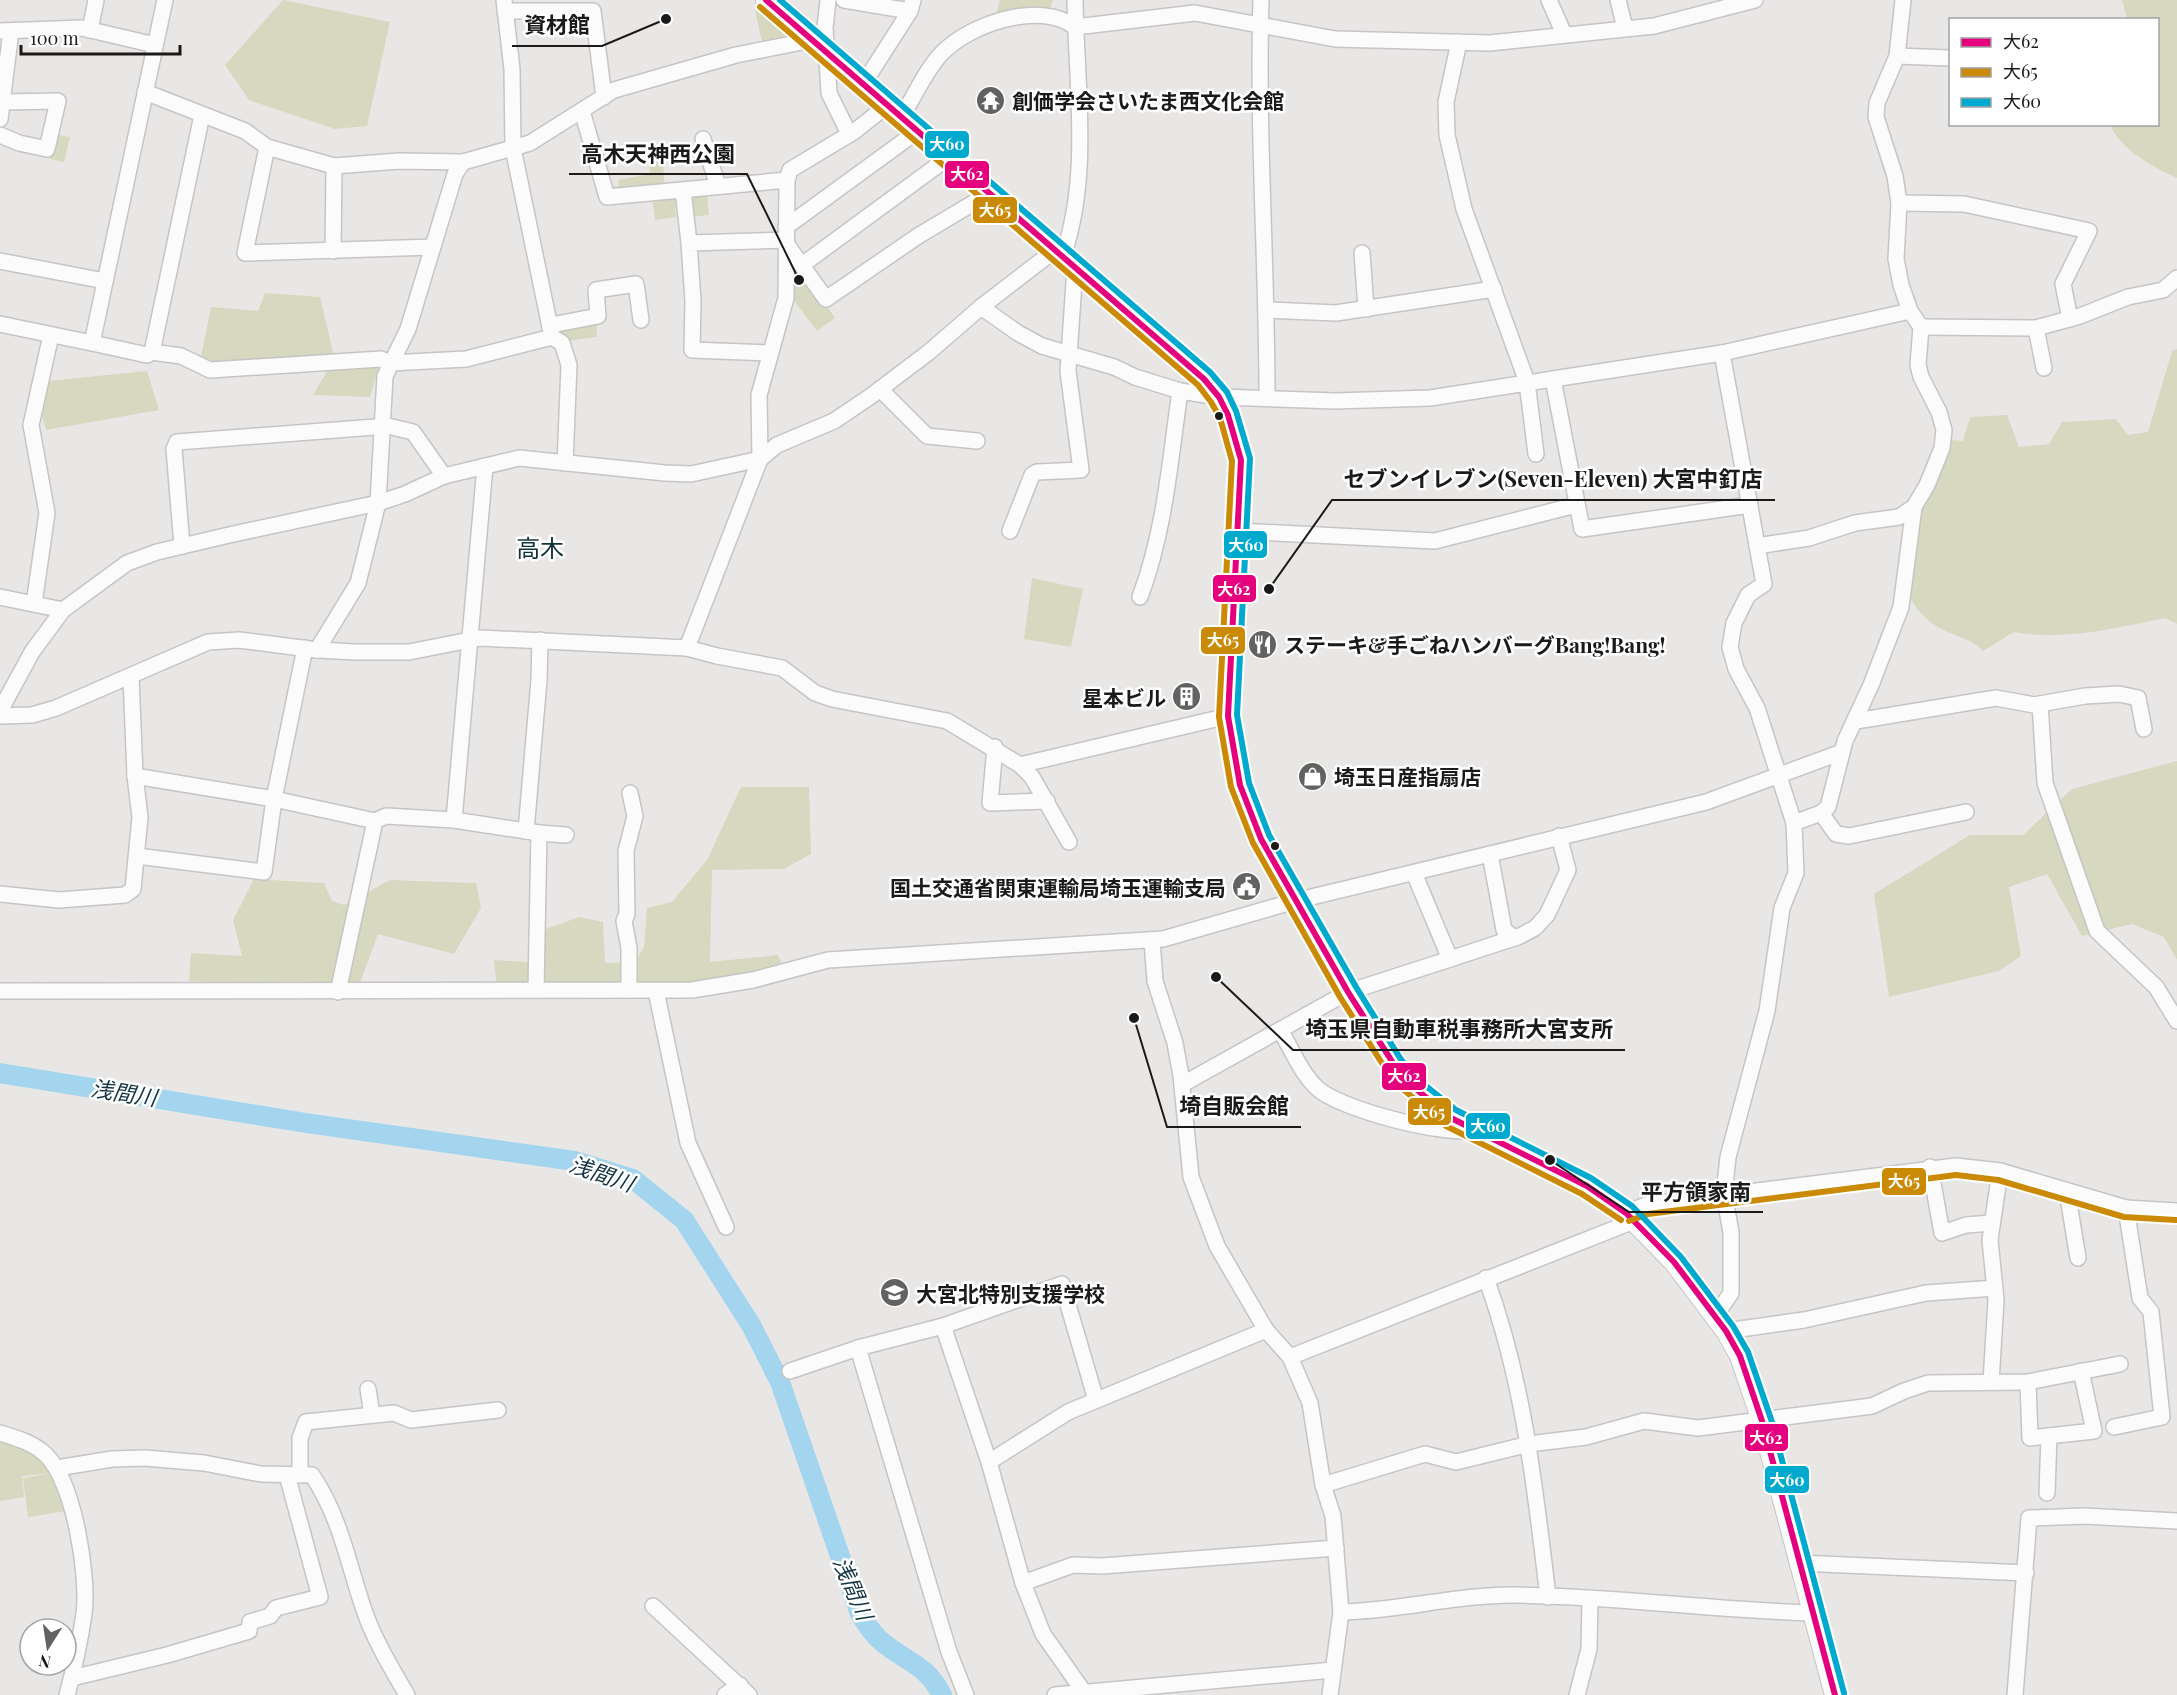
<svg xmlns="http://www.w3.org/2000/svg" width="2177" height="1695" font-family="'Playfair Display','Noto Sans JP',serif">
<rect width="100%" height="100%" fill="#e9e7e6"/>
<g fill="#d6d8bf">
<polygon points="283,0 390,22 367,126 335,129 249,100 225,65"/>
<polygon points="1000,0 1053,0 1048,14 996,16"/>
<path d="M2122 0H2177V178C2153 167 2121 150 2110 125L2158 124V20L2127 19Z"/>
<polygon points="758,8 778,26 786,26 796,34 794,41 763,47 755,10"/>
<polygon points="53,134 70,137 64,162 47,158"/>
<polygon points="663,162 665,192 610,197 608,187 619,186 618,180 650,174 649,163"/>
<polygon points="686,193 707,194 709,215 687,217"/>
<polygon points="674,194 681,205 675,207 676,217 655,220 652,197"/>
<polygon points="789,252 835,318 817,331 790,295"/>
<polygon points="265,293 320,297 334,356 213,365 201,357 211,307 258,311"/>
<polygon points="596,318 597,337 566,341 550,328"/>
<path d="M2177 349V624L2165 618C2115 628 2065 641 2014 632L1983 651C1970 637 1951 636 1936 626 1922 617 1913 603 1904 589L1912 516 1943 439 1963 441 1970 417 2007 415 2019 447 2049 444 2062 422 2116 419 2128 435 2148 432 2172 351Z"/>
<polygon points="330,366 379,366 370,397 313,395"/>
<polygon points="147,371 159,410 46,430 42,416 48,381"/>
<polygon points="1032,578 1083,589 1071,647 1024,639"/>
<polygon points="2177,761 2177,960 2164,937 2132,924 2082,936 2047,874 2009,887 2021,956 1999,971 1889,997 1874,894 1970,835 2023,835 2072,789"/>
<polygon points="741,787 809,787 811,854 784,869 712,870 710,962 778,955 782,965 695,984 497,987 494,960 543,963 543,930 579,917 603,922 605,963 635,962 644,947 647,908 672,902 707,860"/>
<polygon points="254,879 324,883 332,901 344,905 390,880 476,883 481,908 454,954 378,934 360,983 319,987 189,981 191,953 242,956 233,920"/>
<polygon points="0,1436 30,1448 53,1473 22,1476 24,1497 0,1501"/>
<polygon points="53,1473 67,1511 28,1517 23,1478"/>
</g>
<g fill="none" stroke-linecap="round" stroke-linejoin="round">
<path stroke="#a4d5ef" stroke-width="20" d="M0 1073 306 1123 575 1161 633 1179 684 1220 751 1325 780 1382 860 1614C866 1623 871 1632 880 1640 903 1661 926 1663 942 1695"/>
<defs>
<g id="minor">
<polyline points="504,0 512,69 513,148 552,337 562,343 569,365 565,463"/>
<polyline points="828,0 825,28 829,93 849,134"/>
<polyline points="844,0 910,11"/>
<path d="M1261 0C1257 133 1267 264 1267 397"/>
<polyline points="1549,0 1564,34"/>
<polyline points="1618,0 1625,28"/>
<polyline points="505,11 593,11 604,97"/>
<polyline points="90,30 96,0"/>
<polyline points="0,31 82,28 155,45"/>
<polyline points="1459,42 1446,102 1447,135 1464,209 1527,382 1536,454"/>
<polyline points="1897,56 1950,58"/>
<polyline points="864,83 910,11 913,0"/>
<polyline points="145,92 245,131 267,147 334,166 399,161 463,162 530,143 614,90 736,55 812,40"/>
<polyline points="582,111 607,197 787,180"/>
<path d="M902 116C914 97 927 68 942 53 970 24 1040 0 1075 27L1195 13 1335 39 1490 43 1654 26 1755 0"/>
<polyline points="0,119 11,31"/>
<polyline points="0,135 19,143 47,149 58,101 3,102"/>
<polyline points="703,139 718,186"/>
<polyline points="267,147 245,253 433,247"/>
<polyline points="683,190 689,243"/>
<polyline points="1899,203 1964,204 2089,231 2063,284 2070,319"/>
<polyline points="786,227 919,130"/>
<polyline points="785,242 826,299 918,236 990,193"/>
<polyline points="333,251 334,166"/>
<polyline points="1362,253 1366,309"/>
<path d="M1063 256C1091 175 1076 84 1075 0"/>
<polyline points="0,261 105,281"/>
<polyline points="802,265 949,157"/>
<polyline points="981,307 1018,333 1042,346 1114,367 1135,377 1180,391 1219,397 1335,401 1430,398 1553,379 1722,353 1910,311"/>
<polyline points="1267,310 1336,313 1494,289"/>
<polyline points="0,324 92,343 165,0"/>
<polyline points="551,325 598,316 596,290 636,284 641,320"/>
<polyline points="1921,327 2036,328 2080,316 2128,297 2163,290 2177,278"/>
<polyline points="2036,328 2044,368"/>
<polyline points="92,343 147,355 152,352 202,115"/>
<polyline points="152,352 181,356 210,370 381,359 390,363 466,359 552,337"/>
<polyline points="769,353 692,350 693,301 689,243 786,240"/>
<polyline points="1553,379 1582,529 1750,505"/>
<polyline points="880,389 927,436 977,441"/>
<polyline points="1010,531 1032,475 1037,472 1081,470 1068,371 1075,267"/>
<polyline points="1238,531 1435,541 1576,505"/>
<polyline points="182,546 174,449 177,442 388,426 413,432 444,476"/>
<polyline points="1757,546 1809,538 1855,523 1899,517 1914,507"/>
<polyline points="0,597 63,610"/>
<path d="M1140 597C1165 530 1170 461 1180 391"/>
<polyline points="34,604 47,513 31,425 51,335"/>
<polyline points="305,648 274,799 375,821 338,992"/>
<polyline points="687,648 760,459 759,395 786,298 787,180 790,170 855,131 889,104"/>
<polyline points="317,650 358,583 378,503 385,376 408,329 455,174 463,162"/>
<polyline points="131,676 135,776 274,799 264,872 137,856"/>
<polyline points="2040,704 2045,783 2097,931 2156,987 2177,1021"/>
<polyline points="0,711 32,652 63,610 127,563 157,552 229,535 378,503 405,494 444,476 519,458 665,473 691,474 760,459 777,445 834,421 871,396 929,352 981,307 1055,250"/>
<polyline points="0,716 32,715 56,708 208,642 239,640 317,650 356,652 409,652 480,638 687,648 717,656 782,668 815,693 832,699 947,721 1020,765 1228,716"/>
<polyline points="1856,721 1996,698 2034,705 2085,696 2119,694 2138,698 2144,729"/>
<polyline points="995,747 990,803 1047,801"/>
<polyline points="1020,765 1032,777 1069,842"/>
<polyline points="1821,813 1836,834 1849,836 1966,812"/>
<polyline points="454,820 539,833 536,989"/>
<polyline points="375,821 386,816 454,820 485,466"/>
<polyline points="1794,823 1821,813 1828,807 1845,741 1871,685 1901,607 1914,507 1927,485 1942,448 1944,430 1939,412 1921,377 1918,365 1921,327 1910,311 1901,285 1896,259 1899,203 1895,176 1876,117 1877,103 1897,56 1903,0"/>
<polyline points="526,831 539,680 540,640"/>
<polyline points="539,833 566,835"/>
<polyline points="1490,854 1504,930 1515,938"/>
<polyline points="0,894 59,900 125,895 133,889 140,817 135,776"/>
<polyline points="1152,940 1155,981 1175,1043 1181,1076 1191,1177 1217,1246 1266,1330 1290,1357 1310,1403 1323,1485 1333,1516 1341,1612 1330,1695"/>
<polyline points="1450,959 1520,936 1535,928 1547,915 1568,870 1559,836"/>
<polyline points="629,990 629,948 624,921 627,914 626,851 635,816 630,793"/>
<polyline points="0,991 692,990 753,980 828,960 1163,939 1295,901 1706,802 1842,752"/>
<polyline points="656,991 688,1143 726,1227"/>
<path d="M1280 1030C1291 1048 1301 1073 1317 1088 1339 1109 1443 1136 1474 1130"/>
<polyline points="1183,1084 1348,992 1450,959 1414,873"/>
<polyline points="1930,1167 1942,1233 1966,1225 1992,1223"/>
<polyline points="2067,1191 2078,1258"/>
<polyline points="1626,1213 1646,1205 1956,1166 2000,1171 2126,1208 2177,1211"/>
<path d="M1486 1278C1524 1382 1535 1488 1548 1597"/>
<polyline points="1716,1315 1731,1293 1731,1232 1724,1194 1728,1157 1767,1011 1782,908 1796,873 1794,823 1757,708 1736,669 1730,647 1734,623 1748,595 1764,584 1722,353"/>
<polyline points="943,1326 989,1462"/>
<polyline points="1726,1331 1804,1320 1926,1293 1995,1288"/>
<polyline points="1290,1357 1634,1221"/>
<polyline points="790,1371 858,1348"/>
<polyline points="1991,1382 1996,1300 1990,1240 2000,1171"/>
<polyline points="2028,1382 2030,1438 2094,1431 2081,1371"/>
<polyline points="368,1389 372,1415"/>
<polyline points="2114,1427 2162,1417 2151,1312 2140,1298 2126,1208"/>
<path d="M0 1433C16 1438 32 1442 45 1454 74 1480 89 1576 84 1614 80 1641 74 1669 67 1695"/>
<path d="M57 1468 112 1459 145 1458 204 1463 261 1474 312 1475C339 1515 347 1558 362 1604 372 1636 390 1666 407 1695"/>
<polyline points="300,1475 300,1438 306,1422 394,1413 411,1420 498,1410"/>
<polyline points="1323,1485 1425,1454 1456,1462 1529,1444 1586,1437 1644,1421 1698,1428 1872,1406 1904,1391 1928,1383 2028,1382 2120,1364"/>
<polyline points="2047,1493 2049,1436"/>
<polyline points="1800,1563 2026,1573"/>
<polyline points="1023,1583 1073,1565 1102,1566 1336,1548"/>
<polyline points="653,1606 749,1695"/>
<path d="M1341 1612C1399 1611 1455 1595 1513 1595 1613 1596 1712 1610 1812 1613"/>
<polyline points="72,1678 167,1655 249,1631 250,1622 270,1616 276,1608 320,1597 287,1475"/>
<polyline points="725,1695 740,1685"/>
<polyline points="966,1695 949,1652 858,1348 943,1326 1062,1284 1096,1400"/>
<polyline points="1055,1695 1333,1670"/>
<polyline points="1086,1695 1043,1634 1023,1583 989,1462 1068,1412 1266,1330"/>
<polyline points="1577,1695 1589,1649 1590,1599"/>
<polyline points="2015,1695 2029,1518 2084,1516 2177,1521"/>
</g>
<polyline id="major" points="766,0 1204,379 1219,397 1228,415 1241,460 1228,716 1240,785 1261,839 1348,992 1393,1063 1410,1084 1451,1118 1587,1186 1626,1213 1674,1262 1726,1331 1740,1356 1762,1421 1835,1695"/>
</defs>
<use href="#minor" stroke="#c6c4c4" stroke-width="18"/>
<use href="#major" stroke="#c6c4c4" stroke-width="22"/>
<use href="#minor" stroke="#fcfbfb" stroke-width="15"/>
<use href="#major" stroke="#fcfbfb" stroke-width="20"/>
<defs>
<polyline id="bus-1" points="766,0 1204,379 1219,397 1228,415 1241,460 1228,716 1240,785 1261,839 1348,992 1393,1063 1410,1084 1451,1118 1587,1186 1626,1213 1674,1262 1726,1331 1740,1356 1762,1421 1835,1695"/>
<g id="bus-2">
<polyline points="760,7 1198,385 1211,402 1220,418 1232,461 1219,717 1231,787 1253,843 1340,997 1385,1068 1404,1090 1446,1126 1582,1194 1621,1220"/>
<polyline points="1629,1221 1648,1214 1956,1175 1998,1180 2124,1217 2176,1220"/>
</g>
<polyline id="bus-3" points="780,0 1210,372 1227,392 1236,411 1250,458 1237,715 1249,783 1269,835 1356,987 1400,1058 1416,1078 1456,1110 1591,1178 1632,1206 1681,1257 1733,1326 1748,1352 1771,1419 1844,1693"/>
</defs>
<use href="#bus-1" stroke="#fff" stroke-width="10"/>
<use href="#bus-2" stroke="#fff" stroke-width="10"/>
<use href="#bus-3" stroke="#fff" stroke-width="10"/>
<use href="#bus-1" stroke="#e5007d" stroke-width="6"/>
<use href="#bus-2" stroke="#cb8a05" stroke-width="6"/>
<use href="#bus-3" stroke="#00a9ce" stroke-width="6"/>
</g>
<defs>
<symbol id="temple-disc" viewBox="-11 -11 22 22"><circle r="9.5" fill="#636261" stroke="#fff"/><path d="M0-6L5-2H3V0L6.5 2.5H4V6H1.5V3h-3V6H-4V2.5H-6.5L-3 0V-2H-5Z" fill="#fff"/></symbol>
<symbol id="restaurant-disc" viewBox="-11 -11 22 22"><circle r="9.5" fill="#636261" stroke="#fff"/><path d="M-5-6h1v4h1v-4h1v4h1v-4h1v5L-1.5 .5V6h-2V.5L-5-1ZM5-6V6H3V1.5H1.5Q1.5-4 5-6Z" fill="#fff"/></symbol>
<symbol id="building-disc" viewBox="-11 -11 22 22"><circle r="9.5" fill="#636261" stroke="#fff"/><path d="M-4-6H4V6H1V3H-1V6H-4ZM-2.5-4.3h1.7v1.8h-1.7ZM.8-4.3h1.7v1.8H.8ZM-2.5-1h1.7V.8h-1.7ZM.8-1h1.7V.8H.8Z" fill="#fff"/></symbol>
<symbol id="shop-disc" viewBox="-11 -11 22 22"><circle r="9.5" fill="#636261" stroke="#fff"/><path d="M-5-2.5h2.3a2.7 3.5 0 0 1 5.4 0H5L5.5 6h-11ZM-1.5-2.5h3a1.5 2.3 0 0 0-3 0Z" fill="#fff"/></symbol>
<symbol id="civic-disc" viewBox="-11 -11 22 22"><circle r="9.5" fill="#636261" stroke="#fff"/><path d="M-.6-6.5H3V-4.5H.6V-3L4-1V1h2V6H-6V1h2V-1L-.6-3ZM-1.2 2.5V6h2.4V2.5Z" fill="#fff"/></symbol>
<symbol id="school-disc" viewBox="-11 -11 22 22"><circle r="9.5" fill="#636261" stroke="#fff"/><path d="M0-5L7-2L0 1L-7-2ZM-4 1L0 2.5L4 1V4Q0 6-4 4Z" fill="#fff"/></symbol>
</defs>
<g fill-rule="evenodd">
<use href="#temple-disc" x="974" y="84" width="33" height="33"/>
<use href="#restaurant-disc" x="1246" y="628" width="33" height="33"/>
<use href="#building-disc" x="1170" y="680" width="33" height="33"/>
<use href="#shop-disc" x="1296" y="760" width="33" height="33"/>
<use href="#civic-disc" x="1230" y="870" width="33" height="33"/>
<use href="#school-disc" x="878" y="1276" width="33" height="33"/>
</g>
<g fill="#1b1a19" stroke="#fff" stroke-width="2">
<circle cx="1219" cy="416" r="5"/>
<circle cx="1275" cy="846" r="5"/>
</g>
<g text-anchor="middle" dominant-baseline="central" stroke-width="5" stroke-linejoin="round" paint-order="stroke">
<g font-size="21" font-weight="bold" fill="#1b1a19" stroke="#fff" text-anchor="start">
<text x="1012" y="100">創価学会さいたま西文化会館</text>
<text x="1284" y="644">ステーキ&amp;手ごねハンバーグBang!Bang!</text>
<text x="1166" y="697" text-anchor="end">星本ビル</text>
<text x="1334" y="776">埼玉日産指扇店</text>
<text x="1226" y="887" text-anchor="end">国土交通省関東運輸局埼玉運輸支局</text>
<text x="916" y="1293">大宮北特別支援学校</text>
</g>
<g font-size="22" font-style="italic" fill="#153545" stroke="#fff">
<text transform="translate(124 1092) rotate(9)">浅間川</text>
<text transform="translate(602 1173) rotate(19)">浅間川</text>
<text transform="translate(854 1588) rotate(67)">浅間川</text>
</g>
<g font-size="24" fill="#0f3235" stroke="#fff">
<text x="540" y="547">高木</text>
</g>
</g>
<path fill="none" stroke="#1b1a19" stroke-width="2" d="M666 19L602 46H512M799 280L747 174H569M1269 589L1332 500H1775M1216 977L1293 1050H1625M1134 1018L1167 1127H1301M1550 1160L1629 1212H1763"/>
<g fill="#1b1a19" stroke="#fff" stroke-width="2">
<circle cx="666" cy="19" r="6"/>
<circle cx="799" cy="280" r="6"/>
<circle cx="1269" cy="589" r="6"/>
<circle cx="1216" cy="977" r="6"/>
<circle cx="1134" cy="1018" r="6"/>
<circle cx="1550" cy="1160" r="6"/>
</g>
<g font-size="22" text-anchor="middle" font-weight="bold" fill="#1b1a19" stroke="#fff" stroke-width="5" stroke-linejoin="round" paint-order="stroke">
<text x="557" y="33">資材館</text>
<text x="658" y="162">高木天神西公園</text>
<text x="1553" y="487">セブンイレブン(Seven-Eleven) 大宮中釘店</text>
<text x="1459" y="1037">埼玉県自動車税事務所大宮支所</text>
<text x="1234" y="1114">埼自販会館</text>
<text x="1696" y="1200">平方領家南</text>
</g>
<g stroke="#fff" stroke-width="2">
<rect x="924" y="130" width="46" height="29" rx="6" fill="#00a9ce"/>
<rect x="944" y="160" width="46" height="29" rx="6" fill="#e5007d"/>
<rect x="972" y="196" width="46" height="28" rx="6" fill="#cb8a05"/>
<rect x="1223" y="530" width="45" height="29" rx="6" fill="#00a9ce"/>
<rect x="1212" y="574" width="45" height="29" rx="6" fill="#e5007d"/>
<rect x="1200" y="626" width="46" height="29" rx="6" fill="#cb8a05"/>
<rect x="1381" y="1062" width="46" height="29" rx="6" fill="#e5007d"/>
<rect x="1407" y="1097" width="45" height="29" rx="6" fill="#cb8a05"/>
<rect x="1465" y="1112" width="46" height="28" rx="6" fill="#00a9ce"/>
<rect x="1881" y="1167" width="46" height="29" rx="6" fill="#cb8a05"/>
<rect x="1744" y="1423" width="45" height="29" rx="6" fill="#e5007d"/>
<rect x="1764" y="1465" width="46" height="29" rx="6" fill="#00a9ce"/>
</g>
<g font-size="16" text-anchor="middle" font-weight="bold" fill="#fff">
<text x="947" y="150">大60</text>
<text x="967" y="180">大62</text>
<text x="995" y="216">大65</text>
<text x="1246" y="551">大60</text>
<text x="1234" y="595">大62</text>
<text x="1223" y="646">大65</text>
<text x="1404" y="1082">大62</text>
<text x="1429" y="1118">大65</text>
<text x="1488" y="1132">大60</text>
<text x="1904" y="1187">大65</text>
<text x="1766" y="1444">大62</text>
<text x="1787" y="1486">大60</text>
</g>
<rect x="1949" y="18" width="210" height="108" fill="#ffffff" stroke="#a4a3a3" stroke-width="1.5"/>
<rect x="1961" y="38" width="30" height="9" fill="#e5007d" stroke="#a4a3a3" stroke-width="1.5"/>
<text x="2003" y="48" font-size="18" fill="#1b1a19">大62</text>
<rect x="1961" y="68" width="30" height="9" fill="#cb8a05" stroke="#a4a3a3" stroke-width="1.5"/>
<text x="2003" y="78" font-size="18" fill="#1b1a19">大65</text>
<rect x="1961" y="98" width="30" height="9" fill="#00a9ce" stroke="#a4a3a3" stroke-width="1.5"/>
<text x="2003" y="108" font-size="18" fill="#1b1a19">大60</text>
<g transform="translate(48 1647) rotate(192)"><circle r="28" fill="#ffffff" stroke="#a4a3a3" stroke-width="1.5"/>
<path d="M0-4.5L10 22L0 15L-10 22Z" fill="#636261"/>
<text y="-9" font-size="16" font-weight="bold" text-anchor="middle" fill="#1b1a19">N</text>
</g>
<path d="M21 45v9h159v-9" fill="none" stroke="#1b1a19" stroke-width="3"/>
<text x="30" y="45" font-size="18" fill="#1b1a19" stroke="#ffffff" stroke-width="4.5" paint-order="stroke">100 m</text>
</svg>
